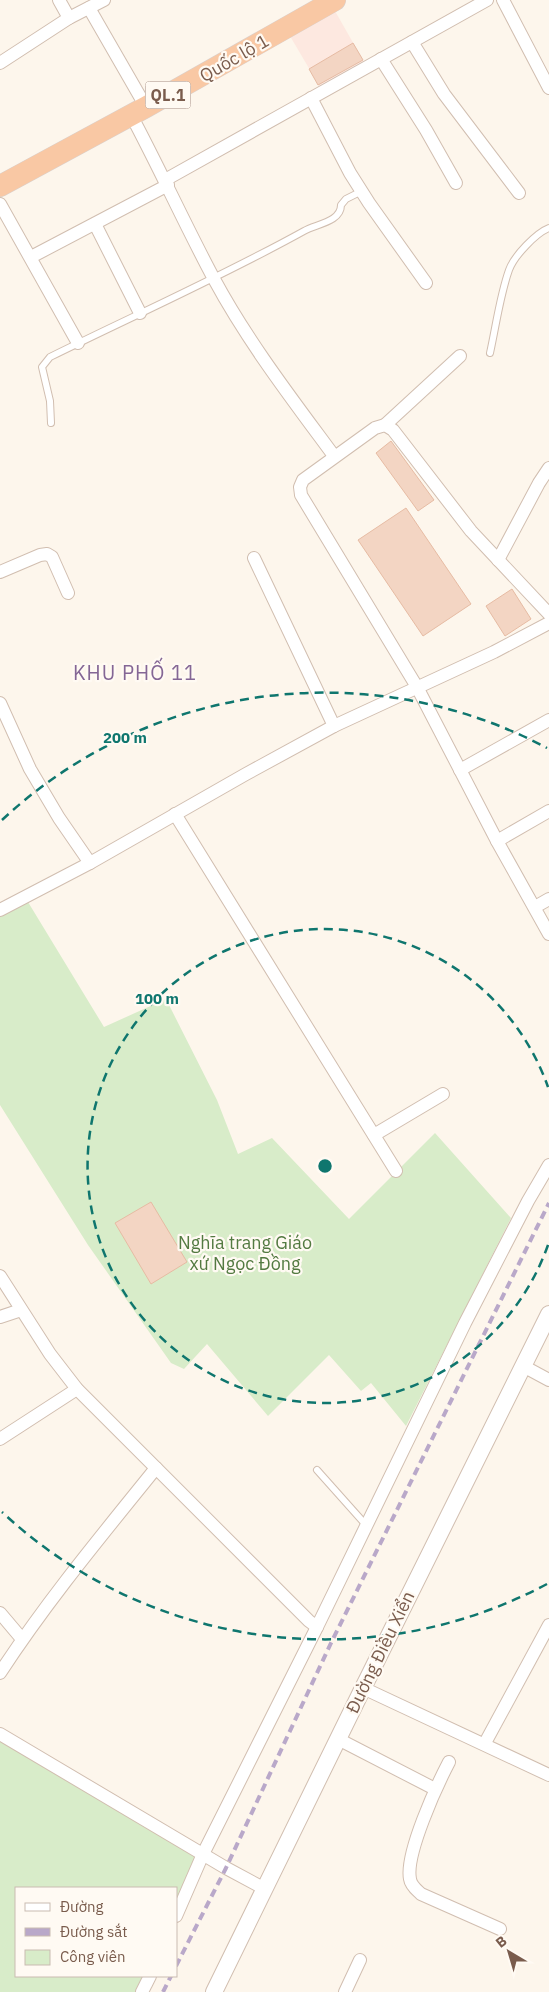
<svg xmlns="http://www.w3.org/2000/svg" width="549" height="1992" font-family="'IBM Plex Sans',sans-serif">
<rect width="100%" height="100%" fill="#fdf6ec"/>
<polygon fill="#fde8e0" points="335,11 364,62 320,87 290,36"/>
<g fill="#d8ecc9">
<polygon points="28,902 104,1027 166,999 217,1100 238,1154 272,1138 349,1219 435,1133 511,1218 406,1426 371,1383 361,1391 329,1355 268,1416 207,1344 184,1369 171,1363 88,1245 0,1105 0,916"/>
<polygon points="0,1741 196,1857 176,1902 176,1888 16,1888 16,1976 144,1976 136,1992 0,1992"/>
</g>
<g fill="#f3d5c3" stroke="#e6bba3">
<polygon points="353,43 363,60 318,85 309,69"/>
<polygon points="391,441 434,500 418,511 376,453"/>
<polygon points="406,508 471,604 423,636 358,540"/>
<polygon points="512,589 531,619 505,636 486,606"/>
<polygon points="151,1202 187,1262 151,1284 115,1223"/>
</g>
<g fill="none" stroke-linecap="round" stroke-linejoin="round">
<defs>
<g id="service">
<path d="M490 353C496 326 500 295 509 270 514 256 536 233 549 228"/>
<path d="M51 423 50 401 42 367 50 357C135 315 221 277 304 231 316 224 341 222 341 205L346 199 362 191"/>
<polyline points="317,1470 366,1525"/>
</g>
<g id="minor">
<polyline points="59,0 69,18"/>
<polyline points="503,0 549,88"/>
<polyline points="89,8 146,107"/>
<polyline points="412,42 444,94 519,193"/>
<polyline points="381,59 426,130 456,183"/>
<polyline points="0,63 69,18 104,0"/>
<polyline points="311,98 350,173 369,203 426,283"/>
<path d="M131 115C160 169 185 225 214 279 248 342 292 399 334 456"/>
<polyline points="165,180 487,0"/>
<polyline points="0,204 78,343"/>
<polyline points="95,224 140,313"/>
<polyline points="31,257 168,185"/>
<polyline points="385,425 460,356"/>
<polyline points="254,558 334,726"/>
<polyline points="498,560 539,483 549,468"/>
<polyline points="0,572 40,555 47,554 52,557 68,593"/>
<polyline points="549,614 471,531 393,430 385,425 375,428 303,480 300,487 301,495 417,687 497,841 549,934"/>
<polyline points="0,703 30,769 59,818 90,863"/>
<polyline points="460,770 549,720"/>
<polyline points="175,814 396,1171"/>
<polyline points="497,841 549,811"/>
<polyline points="535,907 549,899"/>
<polyline points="0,910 90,863 246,774 334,726 494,652 549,623"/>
<polyline points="374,1135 443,1094"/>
<polyline points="0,1276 50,1354 77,1389 309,1621 317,1627 465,1323 528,1201 549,1165"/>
<polyline points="0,1317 21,1310"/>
<polyline points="523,1366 549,1380"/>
<polyline points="0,1439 77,1389"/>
<polyline points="0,1613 22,1639"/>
<path d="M0 1673C47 1601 102 1535 156 1468"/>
<polyline points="363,1688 549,1775"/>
<polyline points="0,1734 226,1868 265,1889"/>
<polyline points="338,1739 435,1789"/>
<polyline points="485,1743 549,1625"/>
<path d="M449 1762C437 1785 405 1854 410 1879 411 1886 417 1890 421 1894L500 1929"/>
<polyline points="176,1916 203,1854 317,1627"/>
<polyline points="142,1992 150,1976"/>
<polyline points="345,1992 360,1960"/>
</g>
<polyline id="tertiary" points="214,1992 363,1688 549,1314"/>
<polyline id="trunk" points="0,186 146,107 335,0"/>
</defs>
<use href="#service" stroke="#d1beb0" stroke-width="8"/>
<use href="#minor" stroke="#d1beb0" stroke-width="14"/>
<use href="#tertiary" stroke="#d1beb0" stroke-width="18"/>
<use href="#trunk" stroke="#dad1cd" stroke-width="22"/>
<use href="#service" stroke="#fff" stroke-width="6"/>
<use href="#minor" stroke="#fff" stroke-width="12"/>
<use href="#tertiary" stroke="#fff" stroke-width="16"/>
<use href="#trunk" stroke="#f9c8a4" stroke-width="21"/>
<g stroke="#b9a8c9" stroke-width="4" stroke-dasharray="8 5" stroke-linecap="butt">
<polyline points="176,1966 226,1868 331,1643 549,1203"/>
<polyline points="163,1992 171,1976"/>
</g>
</g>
<g fill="none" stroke="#0f766e" stroke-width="2.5" stroke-dasharray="9 6">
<path d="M548 1245A237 237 0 1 1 548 1087"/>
<path d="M547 1584A473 473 0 0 1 2 1512M2 820A473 473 0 0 1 547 748"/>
</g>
<g text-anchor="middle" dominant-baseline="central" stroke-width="4.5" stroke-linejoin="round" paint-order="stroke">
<rect fill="#fffaf3" stroke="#a28b7f" stroke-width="1" x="145.5" y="81.5" width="45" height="27" rx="4"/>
<g font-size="16" font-weight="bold" fill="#7a5c4d">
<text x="168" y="95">QL.1</text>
</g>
<g font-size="18" fill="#7a5c4d" stroke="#fffaf3">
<text transform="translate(234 58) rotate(-30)">Quốc lộ 1</text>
<text transform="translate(380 1652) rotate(-64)">Đường Điều Xiển</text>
</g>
<g font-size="18" fill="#537a41" stroke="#fffaf3">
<text x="245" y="1242">Nghĩa trang Giáo<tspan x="245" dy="21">xứ Ngọc Đồng</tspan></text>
</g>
<g font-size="20" letter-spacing="1" fill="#846695" stroke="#fffaf3">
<text x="135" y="672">KHU PHỐ 11</text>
</g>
</g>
<circle cx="325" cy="1166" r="8" fill="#0f766e" stroke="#fffaf3" stroke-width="2.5"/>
<g font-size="15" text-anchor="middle" font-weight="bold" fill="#0f766e" stroke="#fffaf3" stroke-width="4.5" stroke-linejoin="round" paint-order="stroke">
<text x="125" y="743">200 m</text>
<text x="157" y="1004">100 m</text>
</g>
<rect x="15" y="1887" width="162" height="90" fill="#fffaf3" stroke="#cabbb1"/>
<rect x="25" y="1903" width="25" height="8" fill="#ffffff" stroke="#cabbb1"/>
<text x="60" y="1912" font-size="15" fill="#7a5c4d">Đường</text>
<rect x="25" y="1928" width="25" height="8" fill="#b9a8c9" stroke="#cabbb1"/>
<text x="60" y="1937" font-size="15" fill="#7a5c4d">Đường sắt</text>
<rect x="25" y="1950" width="25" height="15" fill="#d8ecc9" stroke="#cabbb1"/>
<text x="60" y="1962" font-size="15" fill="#7a5c4d">Công viên</text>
<g transform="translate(509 1952) rotate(322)" stroke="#fffaf3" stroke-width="4" paint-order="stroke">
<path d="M0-4L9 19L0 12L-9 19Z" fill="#7a5c4d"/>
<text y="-8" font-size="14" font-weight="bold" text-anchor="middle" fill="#7a5c4d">B</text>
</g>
</svg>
